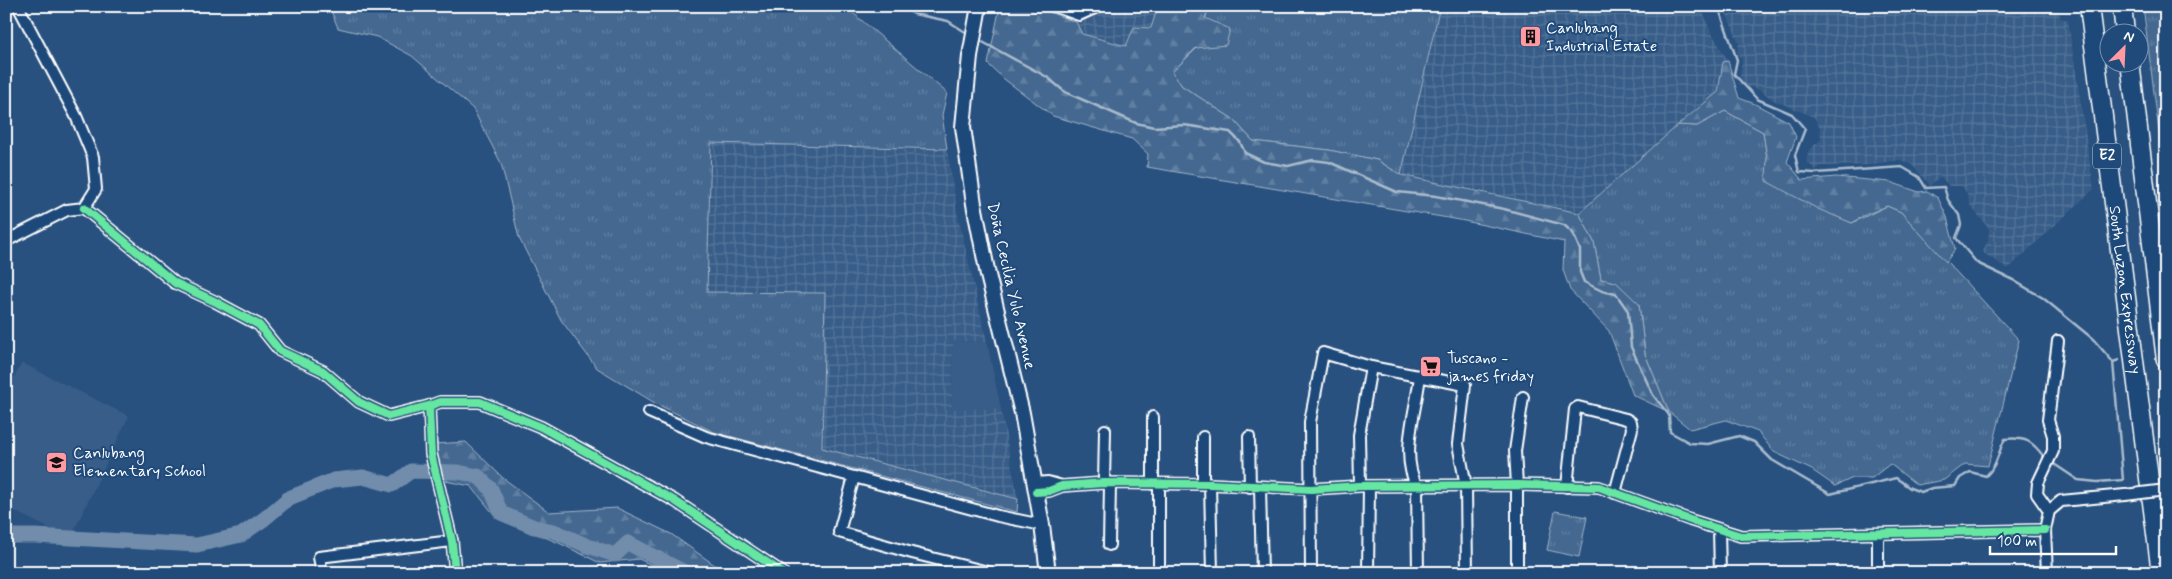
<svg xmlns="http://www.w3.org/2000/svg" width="2172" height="579" font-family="Mynerve,sans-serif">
<defs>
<pattern id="industrial-grid" width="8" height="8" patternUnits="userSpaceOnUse" patternTransform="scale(1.25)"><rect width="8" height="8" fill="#375d88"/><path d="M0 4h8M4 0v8" fill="none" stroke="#55759a"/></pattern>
<pattern id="grass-tufts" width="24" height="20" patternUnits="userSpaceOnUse" patternTransform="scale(1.25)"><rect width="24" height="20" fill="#446890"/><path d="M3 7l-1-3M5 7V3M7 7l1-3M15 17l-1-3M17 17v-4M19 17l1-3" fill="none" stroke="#607fa1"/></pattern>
<pattern id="forest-firs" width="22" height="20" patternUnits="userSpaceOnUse" patternTransform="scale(1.25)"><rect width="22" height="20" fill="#446890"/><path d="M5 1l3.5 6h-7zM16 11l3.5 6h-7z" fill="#607fa1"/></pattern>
</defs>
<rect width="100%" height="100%" fill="#28517f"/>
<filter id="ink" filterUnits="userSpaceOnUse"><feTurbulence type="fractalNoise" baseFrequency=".02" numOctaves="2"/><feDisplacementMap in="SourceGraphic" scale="10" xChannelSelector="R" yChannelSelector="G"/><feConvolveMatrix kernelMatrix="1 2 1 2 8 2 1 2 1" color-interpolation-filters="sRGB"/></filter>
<g filter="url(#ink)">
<g fill="#375d88">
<polygon points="953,341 987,342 1001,409 952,409"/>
<polygon points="22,363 129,416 70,539 6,507 6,391"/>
</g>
<g fill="url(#industrial-grid)">
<polygon points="1032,6 1158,6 1151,29 1126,46 1081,34 1076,22"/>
<polygon points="1440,6 1701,6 1709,28 1728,61 1723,62 1718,92 1579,213 1401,175"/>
<polygon points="1723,6 2059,6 2060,18 2068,20 2094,189 2008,269 1982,252 1988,241 1989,229 1970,205 1967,194 1962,186 1949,186 1941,177 1930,185 1912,165 1900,160 1867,165 1821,166 1816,170 1806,161 1809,150 1821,139 1820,128 1814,117 1773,100 1760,90 1739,84 1742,60 1737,53 1739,43"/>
<polygon points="711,143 947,149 958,216 987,342 953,341 952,409 1001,409 1018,499 822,448 825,293 707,293"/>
</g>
<g fill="url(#grass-tufts)" stroke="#a2b4c8">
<polygon points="336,6 839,6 853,13 947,93 942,115 947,149 711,143 707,292 825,293 822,448 1018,499 1017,512 714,432 655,403 597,368 561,320 519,238 501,163 473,109 412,56 377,37 338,28 330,8"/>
<polygon points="1209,6 1440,6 1401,175 1377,160 1329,150 1253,141 1233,119 1182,86 1172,72 1197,48"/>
<polygon points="2143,6 2166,6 2166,180 2165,179"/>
<polygon points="1725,111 1763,132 1767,158 1767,181 1852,223 1887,206 1901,212 2019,340 1988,466 1965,464 1944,480 1917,485 1890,464 1872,478 1853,478 1835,486 1812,470 1774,452 1758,432 1726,420 1690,429 1669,412 1645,354 1639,304 1601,279 1594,242 1579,213 1678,125 1697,126"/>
<polygon points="1555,511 1587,517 1579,557 1547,550"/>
</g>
<g fill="url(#forest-firs)" stroke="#a2b4c8">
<polygon points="1000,6 1032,6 1076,22 1082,34 1126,46 1134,27 1151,28 1158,6 1209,6 1205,18 1230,29 1226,45 1196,48 1172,72 1182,86 1233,119 1253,141 1329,150 1377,160 1401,175 1579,213 1594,242 1601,279 1616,282 1639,304 1645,354 1669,412 1633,395 1609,331 1570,290 1563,270 1564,242 1460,220 1147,167 1148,154 1132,139 1053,116 1004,79 988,64"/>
<polygon points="1728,61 1739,98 1755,104 1789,122 1796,137 1787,162 1802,180 1836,177 1868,180 1890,182 1919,192 1927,191 1938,198 1947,217 1955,249 1946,262 1901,212 1887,206 1865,215 1852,223 1818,209 1766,181 1767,158 1763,132 1725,111 1697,126 1678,125 1718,92 1723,62"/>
<polygon points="466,442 503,478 549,512 617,508 671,534 726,573 667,573 639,559 600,563 559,543 496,517 471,486 440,480 434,444"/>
</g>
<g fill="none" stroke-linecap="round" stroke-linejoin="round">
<g stroke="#aabbcd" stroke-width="2.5">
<polyline points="898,6 914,14 948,21 970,35"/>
<polyline points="1718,6 1737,60 1734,74 1757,99 1792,114 1805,129 1795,155 1799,172 1816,173 1902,167 1919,177 1926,188 1944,187 1948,200 1959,215 1961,225 1956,238 1977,263 2013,280 2043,298 2093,339 2113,362"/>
<path d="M977 39 1047 77 1065 92 1136 123 1154 127 1184 125 1230 132 1240 142 1245 153 1264 162 1288 166 1313 160 1329 162 1397 192 1436 196 1504 209 1564 225 1573 233 1580 250V272L1584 282 1602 291 1616 294 1628 311 1631 347 1653 395 1669 415 1670 432 1690 443 1708 444 1739 436 1754 442 1772 460 1830 494 1896 478 1910 488 1921 492 1932 488 1955 486 1960 478 1970 472 1986 476C1997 466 1998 452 2005 439 2026 437 2032 441 2044 457"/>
<polyline points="2054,464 2078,480 2097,482 2123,480 2113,362 2119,360"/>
</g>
<polyline stroke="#718dab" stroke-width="15" points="6,536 35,536 197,545 241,535 264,519 289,498 334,480 363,477 392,485 411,471 458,472 478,476 491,489 501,513 534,527 554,531 588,546 615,555 628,543 686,573"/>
<defs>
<g id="street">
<polyline points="1054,6 1079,15 1099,6"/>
<polyline points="84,208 175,283 214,301 259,325 280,351 323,371 359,402 389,416 429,406"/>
<polyline points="6,241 67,210 84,208 96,189 93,157 76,116 18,6"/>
<polyline points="1371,367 1465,385 1458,444 1466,486 1467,573"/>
<polyline points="649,412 706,437 854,477"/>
<polyline points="1153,417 1153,484"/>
<polyline points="1203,437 1203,484"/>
<polyline points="1249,437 1250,487"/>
<polyline points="1035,483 1048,482 1062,486"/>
<polyline points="1104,483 1105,430"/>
<polyline points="1159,484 1159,573"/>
<polyline points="1210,484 1212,573"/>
<polyline points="1260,487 1262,573"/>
<polyline points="1567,487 1575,409 1578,407 1626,419 1631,422 1632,429 1615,493"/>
<polyline points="1036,492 1049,491 1062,486 1104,483 1210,484 1311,489 1360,486 1517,485 1599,487 1690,520 1741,536 2045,530"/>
<polyline points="2049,511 2037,494 2038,483 2053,451 2053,436 2048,420 2058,341"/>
<polyline points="1719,530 1720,573"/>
<polyline points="1109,545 1110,484"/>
<polyline points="322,573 319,557 452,541"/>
<polyline points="455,573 452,541 431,454 429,406 440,402 480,402 541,427 675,501 783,573"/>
<polyline points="992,573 912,553 839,532 854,477 998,516 1042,525"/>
<polyline points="1311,573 1310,422 1323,353 1371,367 1359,435 1360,486"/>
<polyline points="1368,573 1369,486"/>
<path d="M1418 573 1417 486C1399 455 1417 409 1420 375"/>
<polyline points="1517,573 1517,485 1515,451 1523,397"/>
<polyline points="1878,573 1878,534"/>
<polyline points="2047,573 2045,530 2049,511 2061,501 2125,495"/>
</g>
<polyline id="secondary" points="979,6 970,56 963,127 974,204 988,275 1022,413 1042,525 1048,573"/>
<g id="highway">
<path id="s1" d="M2089 6 2161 573"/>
<polyline points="2122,6 2125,32"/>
<polyline points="2130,62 2166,360"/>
</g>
</defs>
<use href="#street" stroke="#fff" stroke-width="14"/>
<use href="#secondary" stroke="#fff" stroke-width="18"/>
<use href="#highway" stroke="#fff" stroke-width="21"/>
<use href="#street" stroke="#1f4a7a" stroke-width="10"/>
<use href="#secondary" stroke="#1f4a7a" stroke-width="14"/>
<use href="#highway" stroke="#1f4a7a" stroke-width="18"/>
<defs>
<polyline id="street-bridge" points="2125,495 2166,490"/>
</defs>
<use href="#street-bridge" stroke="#fff" stroke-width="14" stroke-linecap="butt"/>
<use href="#street-bridge" stroke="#1f4a7a" stroke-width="10"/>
<defs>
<g id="cycleway">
<polyline points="84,208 175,283 214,301 259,325 280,351 323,371 359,402 389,416 429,406"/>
<polyline points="1036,492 1049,491 1062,486 1104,483 1210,484 1311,489 1360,486 1517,485 1599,487 1690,520 1741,536 2045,530"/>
<polyline points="455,573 452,541 431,454 429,406 440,402 480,402 541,427 675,501 783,573"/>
</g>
</defs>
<use href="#cycleway" stroke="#1f4a7a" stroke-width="11"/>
<use href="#cycleway" stroke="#66e7a1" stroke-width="8"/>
</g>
</g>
<defs>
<symbol id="building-square" viewBox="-11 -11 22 22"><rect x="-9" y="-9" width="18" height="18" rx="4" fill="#ff9aa2" stroke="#1f4a7a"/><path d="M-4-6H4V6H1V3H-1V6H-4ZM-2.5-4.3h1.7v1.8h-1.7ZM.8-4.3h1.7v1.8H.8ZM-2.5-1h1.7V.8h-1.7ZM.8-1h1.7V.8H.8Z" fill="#111"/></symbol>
<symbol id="supermarket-square" viewBox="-11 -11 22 22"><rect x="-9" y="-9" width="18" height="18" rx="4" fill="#ff9aa2" stroke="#1f4a7a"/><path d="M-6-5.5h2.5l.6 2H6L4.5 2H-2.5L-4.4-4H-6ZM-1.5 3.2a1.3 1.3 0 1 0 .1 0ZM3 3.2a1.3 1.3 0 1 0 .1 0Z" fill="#111"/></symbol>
<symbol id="school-square" viewBox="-11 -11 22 22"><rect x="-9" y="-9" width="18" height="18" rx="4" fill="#ff9aa2" stroke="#1f4a7a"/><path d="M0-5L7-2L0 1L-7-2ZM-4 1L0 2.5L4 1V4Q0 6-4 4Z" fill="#111"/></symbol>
</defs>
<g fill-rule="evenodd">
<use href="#building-square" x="1518" y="24" width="25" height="25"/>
<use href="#supermarket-square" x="1418" y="354" width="25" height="25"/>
<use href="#school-square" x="44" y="450" width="25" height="25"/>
</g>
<g text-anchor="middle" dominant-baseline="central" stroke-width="4" stroke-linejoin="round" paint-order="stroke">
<rect fill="#1f4a7a" stroke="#bcc9d7" stroke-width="1" x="2093" y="143.5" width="28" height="25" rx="4"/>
<g font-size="15" font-weight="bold" fill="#fff">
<text x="2107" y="156">E2</text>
</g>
<g font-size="16" fill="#fff" stroke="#1f4a7a" text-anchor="start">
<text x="1546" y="28">Canlubang<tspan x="1546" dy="18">Industrial Estate</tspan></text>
<text x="1447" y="358">Tuscano -<tspan x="1447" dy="18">james friday</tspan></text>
<text x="73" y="453">Canlubang<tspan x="73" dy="18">Elementary School</tspan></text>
</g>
<g font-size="16" fill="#fff" stroke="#1f4a7a">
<text transform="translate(1011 286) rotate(77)">Doña Cecilia Yulo Avenue</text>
<text stroke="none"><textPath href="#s1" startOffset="286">South Luzon Expressway</textPath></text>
</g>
</g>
<rect width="2172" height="579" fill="none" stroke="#1f4a7a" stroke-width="25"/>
<rect x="12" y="12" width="2147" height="554" fill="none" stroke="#fff" stroke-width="2" filter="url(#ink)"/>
<g transform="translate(2124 48) rotate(24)"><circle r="24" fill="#1f4a7a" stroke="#7992af"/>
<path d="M0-4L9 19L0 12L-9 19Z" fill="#ff9aa2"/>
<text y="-8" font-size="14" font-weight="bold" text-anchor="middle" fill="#ffffff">N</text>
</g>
<path d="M1990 546v8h126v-8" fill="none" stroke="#ffffff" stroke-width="2.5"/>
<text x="1997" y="546" font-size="15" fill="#ffffff" stroke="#1f4a7a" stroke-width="4" paint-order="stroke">100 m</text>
</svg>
